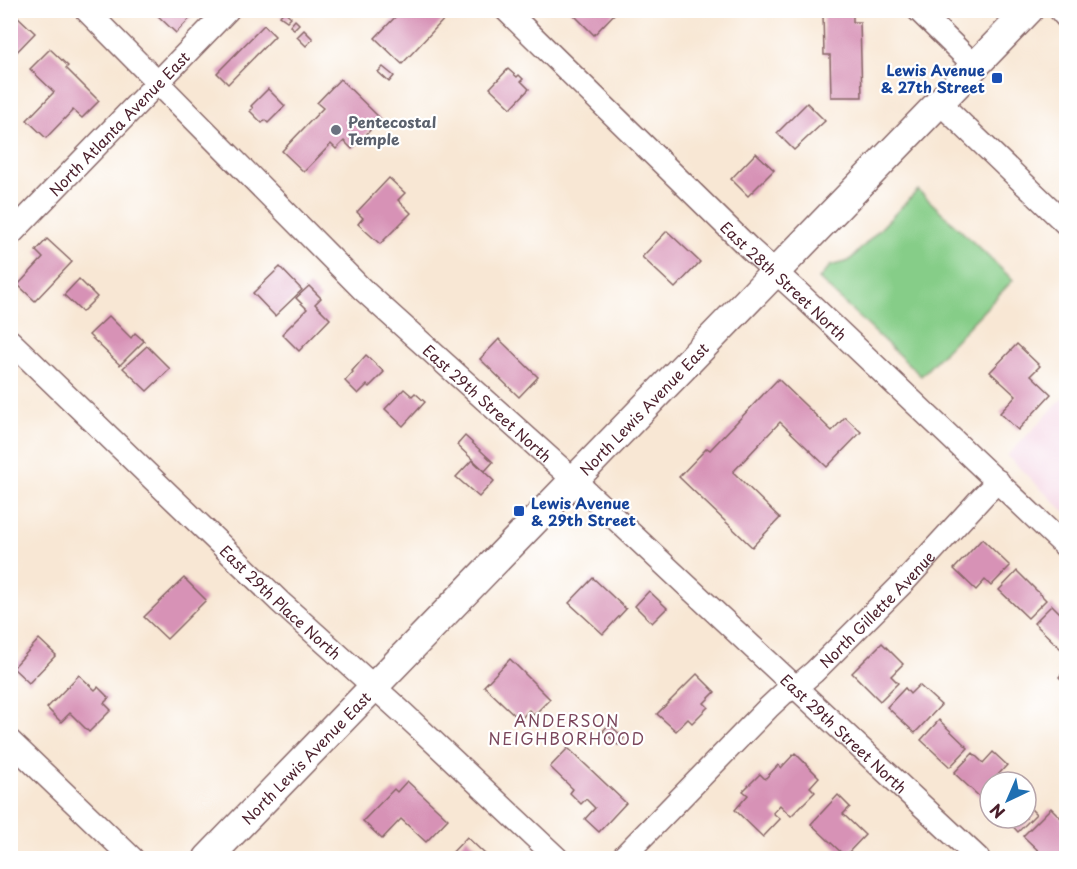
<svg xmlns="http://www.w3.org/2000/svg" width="1077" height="869" font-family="'Playpen Sans',sans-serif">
<rect width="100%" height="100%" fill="#fff"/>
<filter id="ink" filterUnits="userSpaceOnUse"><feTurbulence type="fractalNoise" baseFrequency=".0167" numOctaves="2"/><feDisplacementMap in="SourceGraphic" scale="12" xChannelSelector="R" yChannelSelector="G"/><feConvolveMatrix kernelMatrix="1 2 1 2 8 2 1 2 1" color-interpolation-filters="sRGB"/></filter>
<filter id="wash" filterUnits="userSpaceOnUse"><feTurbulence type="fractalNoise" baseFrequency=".008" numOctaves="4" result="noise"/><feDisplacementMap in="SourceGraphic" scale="24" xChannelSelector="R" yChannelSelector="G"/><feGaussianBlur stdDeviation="1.35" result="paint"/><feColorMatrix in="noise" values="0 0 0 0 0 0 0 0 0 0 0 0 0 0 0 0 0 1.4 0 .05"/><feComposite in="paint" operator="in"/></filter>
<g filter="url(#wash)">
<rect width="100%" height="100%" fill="#f8e7d4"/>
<polygon fill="#f3cfe0" points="1066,395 1066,513 1007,456"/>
<polygon fill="#86cd88" stroke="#68765a" stroke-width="1.5" points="918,190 1013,280 921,376 819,279 830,266 849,261"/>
<g id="blocks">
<g fill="#d792b6">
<polygon points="159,10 198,10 176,33 156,14"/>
<polygon points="402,10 443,10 448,15 402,64 375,38"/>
<polygon points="569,10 618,10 594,35"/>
<polygon points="821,10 853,10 853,22 860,22 862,97 831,97 830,55 824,55 823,15 821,15"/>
<polygon points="284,11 291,17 287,21 280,16"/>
<polygon points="16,15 35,33 10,59 10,22"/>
<polygon points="295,20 299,24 294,29 290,26"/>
<polygon points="264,25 275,36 228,84 217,73"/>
<polygon points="304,30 313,39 306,46 297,37"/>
<polygon points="50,49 68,66 66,68 99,101 82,118 73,110 46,138 27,120 54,92 30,69"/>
<polygon points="383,67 394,76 389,82 378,72"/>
<polygon points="508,69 517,77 519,75 523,79 521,81 529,89 511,108 490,88"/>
<polygon points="340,79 381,119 352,149 344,141 336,149 331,144 304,172 282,151 323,108 317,103"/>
<polygon points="268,89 285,106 268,123 265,120 262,123 250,111 253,108 251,106"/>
<polygon points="807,103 825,121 794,150 777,133"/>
<polygon points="756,153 774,170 748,196 731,179"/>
<polygon points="389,178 405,193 398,200 411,213 380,244 358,224 363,218 357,212"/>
<polygon points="667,231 700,262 675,288 642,257"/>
<polygon points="47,239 72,262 35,301 18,285 43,258 36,251"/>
<polygon points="280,267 302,290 275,316 253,293"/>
<polygon points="79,279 97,297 82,312 64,295"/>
<polygon points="309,286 321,298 315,304 330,319 299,351 282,334 307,309 296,298"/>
<polygon points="109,316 131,338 135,333 144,341 120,365 89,335"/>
<polygon points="499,339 538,377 519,397 480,359"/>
<polygon points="1017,344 1040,366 1031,375 1051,394 1018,430 1000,413 1016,396 990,372"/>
<polygon points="147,346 170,369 147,391 123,368"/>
<polygon points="366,355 384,372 369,387 367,385 358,394 345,381 353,372 352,371"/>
<polygon points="778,379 832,431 845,417 861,432 827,467 780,422 733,472 780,518 752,547 679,477 707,448 710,450"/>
<polygon points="404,389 412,396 415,393 425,402 403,426 385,409"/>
<polygon points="465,436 493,462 485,471 457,445"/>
<polygon points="472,460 494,481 479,497 456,477"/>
<polygon points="982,539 1010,566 991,586 985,580 976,590 954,569"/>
<polygon points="1017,571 1046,600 1028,618 999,590"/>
<polygon points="184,578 206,600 167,639 144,617"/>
<polygon points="593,578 626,609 603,634 569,603"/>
<polygon points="649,591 667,608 652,623 635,606"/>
<polygon points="1052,605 1066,619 1066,645 1062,650 1034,623"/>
<polygon points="39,639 56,655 29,683 13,668"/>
<polygon points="882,643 903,664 891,676 898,683 880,701 852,673"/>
<polygon points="510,659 550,699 534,715 529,710 520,720 484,686"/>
<polygon points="1066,669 1066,684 1059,677"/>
<polygon points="697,674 715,692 704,703 708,707 692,723 688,719 676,731 657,714"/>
<polygon points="79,675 95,690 98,687 109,698 104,703 111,710 89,732 70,713 61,722 47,708"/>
<polygon points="919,685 941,705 915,733 887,707 905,688 910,694"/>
<polygon points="939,720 968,748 950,767 921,740"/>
<polygon points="609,724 624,738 618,745 603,731"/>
<polygon points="568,748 626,803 599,832 585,819 595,808 586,799 581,804 570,793 573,789 550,767"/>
<polygon points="993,752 1007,765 997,776 1002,780 1000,782 990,782 990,793 983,800 954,773 973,753 983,763"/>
<polygon points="795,753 819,777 810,787 815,792 791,816 780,805 773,813 780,819 763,837 735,810 748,795 743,791 760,774 765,779 778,765 781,768"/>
<polygon points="407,781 448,819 426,842 401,819 382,839 363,821 394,789 397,792"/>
<polygon points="838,795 850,807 843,814 865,835 845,856 811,824"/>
<polygon points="1026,804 1036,814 1018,832 1005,818 1026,818"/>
<polygon points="1051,808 1066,823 1066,850 1058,858 1046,858 1023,836"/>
<polygon points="467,837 486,855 483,858 447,858"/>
</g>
</g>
</g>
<g filter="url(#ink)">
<use href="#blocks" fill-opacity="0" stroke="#876566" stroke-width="1.5"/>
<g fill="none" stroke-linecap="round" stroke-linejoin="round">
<defs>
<g id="minor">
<path id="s1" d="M86 10 362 289 574 480 978 858"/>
<path id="s2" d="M506 10 750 249 802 296 1066 547"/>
<polyline points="918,10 975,66"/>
<polyline points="1060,10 1066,17"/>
<polyline points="940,103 1066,224"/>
<path id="s3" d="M10 235 228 10"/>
<path id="s4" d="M10 341 280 602 404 714 557 858"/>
<polyline points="10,741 132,858"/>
<path id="s5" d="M622 858 768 708 784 693 796 687 814 672 903 583 983 496 998 481"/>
</g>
<g id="major">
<path id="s6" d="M208 858C482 575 755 293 1029 10"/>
</g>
</defs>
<use href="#minor" stroke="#876566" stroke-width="25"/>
<use href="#major" stroke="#876566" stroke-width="31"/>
<use href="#minor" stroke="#fff" stroke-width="22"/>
<use href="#major" stroke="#fff" stroke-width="28"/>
</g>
</g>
<g fill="#1a4fb4" stroke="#fff" stroke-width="2">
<rect x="991" y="72" width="12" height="12" rx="3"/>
<rect x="513" y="505" width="12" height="12" rx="3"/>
</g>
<circle fill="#6b7280" stroke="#fff" stroke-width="2" cx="336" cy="130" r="6"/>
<g text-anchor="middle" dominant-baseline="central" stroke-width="4.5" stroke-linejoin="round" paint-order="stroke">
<g font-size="15" font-weight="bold" fill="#164399" stroke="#fff" text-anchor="end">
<text x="985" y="69">Lewis Avenue<tspan x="985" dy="17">&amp; 27th Street</tspan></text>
<text x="531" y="502" text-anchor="start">Lewis Avenue<tspan x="531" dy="17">&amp; 29th Street</tspan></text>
</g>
<g font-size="15" font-weight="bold" fill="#5b616d" stroke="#fff" text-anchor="start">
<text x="348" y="121">Pentecostal<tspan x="348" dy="17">Temple</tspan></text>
</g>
<g font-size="15" fill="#4a1f2b" stroke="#fff">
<text stroke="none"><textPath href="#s3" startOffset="156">North Atlanta Avenue East</textPath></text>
<text stroke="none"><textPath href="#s2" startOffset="388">East 28th Street North</textPath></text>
<text stroke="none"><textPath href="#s1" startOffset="562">East 29th Street North</textPath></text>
<text stroke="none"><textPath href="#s6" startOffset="626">North Lewis Avenue East</textPath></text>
<text stroke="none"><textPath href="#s4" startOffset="376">East 29th Place North</textPath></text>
<text stroke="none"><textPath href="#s5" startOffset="357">North Gillette Avenue</textPath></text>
<text stroke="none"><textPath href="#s1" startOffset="1048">East 29th Street North</textPath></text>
<text stroke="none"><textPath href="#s6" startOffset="140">North Lewis Avenue East</textPath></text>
</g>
<g font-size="16" letter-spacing="1.5" fill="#7b475c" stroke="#fff">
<text x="567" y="720">ANDERSON<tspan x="567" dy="18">NEIGHBORHOOD</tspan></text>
</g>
</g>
<rect width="1077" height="869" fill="none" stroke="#fff" stroke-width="36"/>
<g transform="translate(1008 800) rotate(224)"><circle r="28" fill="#ffffff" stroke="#b7a5aa" stroke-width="1.5"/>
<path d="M0-4.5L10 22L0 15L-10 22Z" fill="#1f6fb2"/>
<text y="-9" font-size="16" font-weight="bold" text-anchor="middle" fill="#4a1f2b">N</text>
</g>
</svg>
